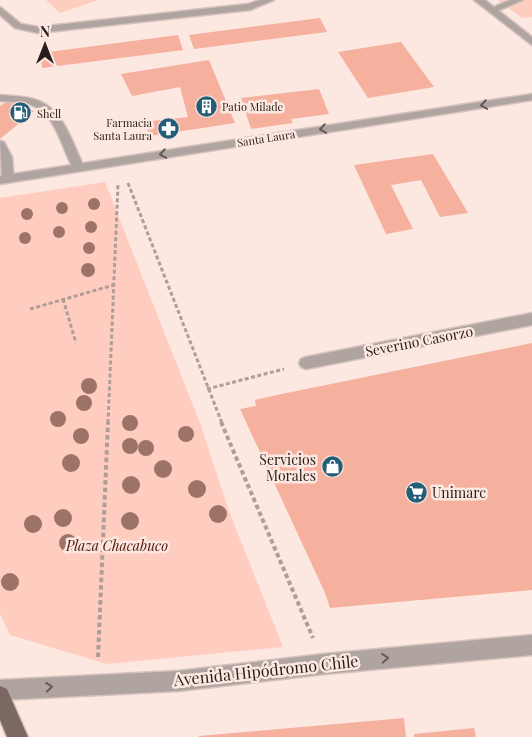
<svg xmlns="http://www.w3.org/2000/svg" width="532" height="737" font-family="'Playfair Display',serif">
<rect width="100%" height="100%" fill="#fde7e1"/>
<g fill="#ffcdc0">
<polygon points="46,0 98,0 60,13"/>
<polygon points="498,0 532,0 532,17 522,18"/>
<polygon points="105,182 200,423 230,514 283,647 107,664 10,635 0,614 0,198"/>
</g>
<g fill="#f6b09e">
<polygon points="320,18 327,32 194,49 189,35"/>
<polygon points="178,35 183,50 42,68 41,53"/>
<polygon points="401,42 434,87 368,98 338,52"/>
<polygon points="209,60 235,123 150,136 144,122 188,117 180,87 132,96 121,74"/>
<polygon points="319,89 329,114 291,119 293,123 251,129 241,98"/>
<polygon points="7,101 34,111 0,139 0,106"/>
<polygon points="433,154 468,213 440,217 421,180 391,185 413,229 386,234 354,165"/>
<polygon points="532,343 532,590 330,608 325,593 240,409 256,406 255,400 277,395"/>
<polygon points="404,718 406,737 199,737 199,736"/>
<polygon points="474,728 476,737 414,737 414,734"/>
</g>
<g fill="none" stroke-linecap="round" stroke-linejoin="round">
<defs>
<g id="service">
<polygon points="260,0 274,0 250,10 38,33 15,28 0,15 0,7 21,24 38,27 248,4"/>
<polygon points="510,0 523,0 495,12 492,13 487,10"/>
<path d="M0 95C13 96 27 96 39 101 64 111 73 144 84 167L82 170H74C61 148 56 111 28 104 19 102 9 102 0 101Z"/>
<polygon points="0,141 4,142 12,157 14,179 8,183 2,179"/>
</g>
<g id="minor">
<polygon points="474,0 485,0 532,37 532,45"/>
<polygon points="532,313 532,325 306,369 301,367 299,363 301,359 306,357"/>
</g>
<g id="tertiary">
<polygon points="532,94 532,100 0,184 0,176"/>
<polygon points="532,635 532,655 324,674 178,691 0,700 0,680 178,671 324,654"/>
</g>
<polygon id="primary" points="0,686 7,689 28,737 7,737 0,720"/>
</defs>
<use href="#service" stroke="#d7c3bd" stroke-width="3"/>
<use href="#minor" stroke="#d7c3bd" stroke-width="3"/>
<use href="#tertiary" stroke="#d7c3bd" stroke-width="3"/>
<use href="#primary" stroke="#d7c3bd" stroke-width="3"/>
<g stroke="#ae9d98" stroke-width="3" stroke-dasharray="4 2.5" stroke-linecap="butt">
<polyline points="128,183 222,423"/>
<polyline points="63,299 76,343"/>
<polyline points="30,309 114,285"/>
<polyline points="207,389 284,369"/>
<polyline points="108,423 118,184"/>
</g>
<g stroke="#ae9d98" stroke-width="4" stroke-dasharray="4.5 3" stroke-linecap="butt">
<polyline points="221,422 313,638"/>
<polyline points="98,657 108,422"/>
</g>
<use href="#service" fill="#b0a4a1" fill-rule="evenodd"/>
<use href="#minor" fill="#b0a4a1" fill-rule="evenodd"/>
<use href="#tertiary" fill="#b0a4a1" fill-rule="evenodd"/>
<use href="#primary" fill="#7c6863" fill-rule="evenodd"/>
</g>
<g fill="#9e7367">
<circle cx="94" cy="204" r="6"/>
<circle cx="62" cy="208" r="6"/>
<circle cx="27" cy="214" r="6"/>
<circle cx="91" cy="227" r="6"/>
<circle cx="59" cy="232" r="6"/>
<circle cx="25" cy="238" r="6"/>
<circle cx="89" cy="248" r="6"/>
<circle cx="88" cy="270" r="7"/>
<circle cx="89" cy="386" r="8"/>
<circle cx="84" cy="403" r="8"/>
<circle cx="58" cy="419" r="8"/>
<circle cx="130" cy="423" r="8"/>
<circle cx="186" cy="434" r="8"/>
<circle cx="81" cy="436" r="8"/>
<circle cx="130" cy="446" r="8"/>
<circle cx="146" cy="448" r="8"/>
<circle cx="71" cy="463" r="9"/>
<circle cx="163" cy="469" r="9"/>
<circle cx="131" cy="485" r="9"/>
<circle cx="197" cy="489" r="9"/>
<circle cx="218" cy="514" r="9"/>
<circle cx="63" cy="518" r="9"/>
<circle cx="130" cy="521" r="9"/>
<circle cx="33" cy="524" r="9"/>
<circle cx="68" cy="543" r="9"/>
<circle cx="10" cy="582" r="9"/>
</g>
<defs><path id="oneway-chevron" d="M-2-3.5L2.5 0L-2 3.5" fill="none" stroke-width="1.6" stroke-linecap="round" stroke-linejoin="round" transform="scale(1.25)"/></defs>
<g stroke="#655a57">
<use href="#oneway-chevron" transform="translate(484 105) rotate(171)"/>
<use href="#oneway-chevron" transform="translate(323 129) rotate(171)"/>
<use href="#oneway-chevron" transform="translate(163 154) rotate(171)"/>
<use href="#oneway-chevron" transform="translate(385 658) rotate(-5)"/>
<use href="#oneway-chevron" transform="translate(49 687) rotate(-4)"/>
</g>
<defs>
<symbol id="building-disc" viewBox="-11 -11 22 22"><circle r="9.5" fill="#245d77" stroke="#fde7e1"/><path d="M-4-6H4V6H1V3H-1V6H-4ZM-2.5-4.3h1.7v1.8h-1.7ZM.8-4.3h1.7v1.8H.8ZM-2.5-1h1.7V.8h-1.7ZM.8-1h1.7V.8H.8Z" fill="#fff"/></symbol>
<symbol id="fuel-disc" viewBox="-11 -11 22 22"><circle r="9.5" fill="#245d77" stroke="#fde7e1"/><path d="M-5.5-6h7V0h2V4h1.3V-2.5L3-4.5l.8-.8L6-3V5H2.5V1h-1V6h-7ZM-4.2-4.7v3.2H.2V-4.7Z" fill="#fff"/></symbol>
<symbol id="pharmacy-disc" viewBox="-11 -11 22 22"><circle r="9.5" fill="#245d77" stroke="#fde7e1"/><path d="M-2-6h4v4h4v4h-4v4h-4v-4h-4v-4h4Z" fill="#fff"/></symbol>
<symbol id="shop-disc" viewBox="-11 -11 22 22"><circle r="9.5" fill="#245d77" stroke="#fde7e1"/><path d="M-5-2.5h2.3a2.7 3.5 0 0 1 5.4 0H5L5.5 6h-11ZM-1.5-2.5h3a1.5 2.3 0 0 0-3 0Z" fill="#fff"/></symbol>
<symbol id="supermarket-disc" viewBox="-11 -11 22 22"><circle r="9.5" fill="#245d77" stroke="#fde7e1"/><path d="M-6-5.5h2.5l.6 2H6L4.5 2H-2.5L-4.4-4H-6ZM-1.5 3.2a1.3 1.3 0 1 0 .1 0ZM3 3.2a1.3 1.3 0 1 0 .1 0Z" fill="#fff"/></symbol>
</defs>
<g fill-rule="evenodd">
<use href="#building-disc" x="194" y="94" width="25" height="25"/>
<use href="#fuel-disc" x="8" y="100" width="25" height="25"/>
<use href="#pharmacy-disc" x="156" y="116" width="25" height="25"/>
<use href="#shop-disc" x="320" y="454" width="25" height="25"/>
<use href="#supermarket-disc" x="404" y="480" width="25" height="25"/>
</g>
<g text-anchor="middle" dominant-baseline="central" stroke-width="5" stroke-linejoin="round" paint-order="stroke">
<g font-size="11" fill="#281e1b" stroke="#fde7e1" text-anchor="start">
<text x="222" y="106">Patio Milade</text>
<text x="37" y="113">Shell</text>
<text x="152" y="122" text-anchor="end">Farmacia<tspan x="152" dy="13">Santa Laura</tspan></text>
</g>
<g font-size="11" fill="#281e1b" stroke="#fde7e1">
<text transform="translate(266 138) rotate(-9)">Santa Laura</text>
</g>
<g font-size="14" fill="#281e1b" stroke="#fde7e1">
<text transform="translate(419 341) rotate(-11)">Severino Casorzo</text>
</g>
<g font-size="14" fill="#281e1b" stroke="#fde7e1" text-anchor="end">
<text x="316" y="459">Servicios<tspan x="316" dy="16">Morales</tspan></text>
<text x="432" y="492" text-anchor="start">Unimarc</text>
</g>
<g font-size="14" font-style="italic" fill="#501404" stroke="#fde7e1">
<text x="117" y="545">Plaza Chacabuco</text>
</g>
<g font-size="16" fill="#281e1b" stroke="#fde7e1">
<text transform="translate(266 670) rotate(-6)">Avenida Hipódromo Chile</text>
</g>
</g>
<g transform="translate(45 45)" stroke="#fde7e1" stroke-width="4" paint-order="stroke">
<path d="M0-4L9 19L0 12L-9 19Z" fill="#281e1b"/>
<text y="-8" font-size="14" font-weight="bold" text-anchor="middle" fill="#281e1b">N</text>
</g>
</svg>
